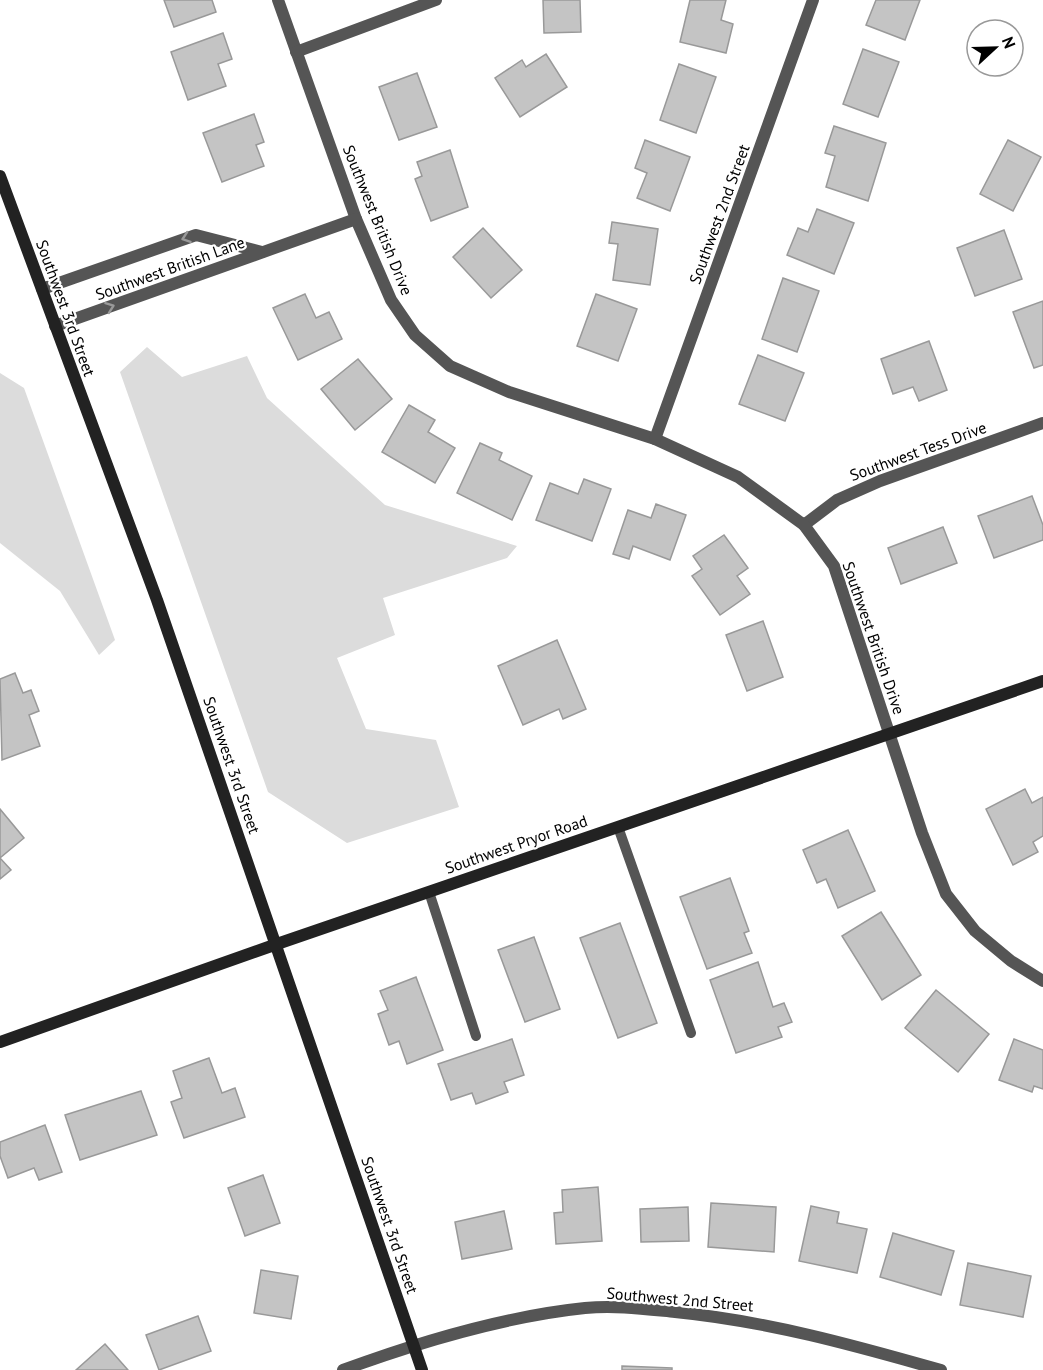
<svg xmlns="http://www.w3.org/2000/svg" width="1043" height="1370" font-family="'PT Sans',sans-serif">
<rect width="100%" height="100%" fill="#fff"/>
<g fill="#dcdcdc">
<polygon points="147,347 182,377 247,356 267,398 385,505 517,546 507,558 383,598 395,635 337,658 366,729 436,740 459,807 347,843 268,792 120,372"/>
<polygon points="0,373 24,388 115,640 99,655 60,591 0,543"/>
</g>
<g fill="#c4c4c4" stroke="#999" stroke-width="1.5">
<polygon points="164,0 212,0 216,12 174,27"/>
<polygon points="543,0 580,0 581,32 544,33"/>
<polygon points="690,0 726,0 721,20 733,24 726,53 680,42"/>
<polygon points="876,0 920,0 905,40 866,25"/>
<polygon points="223,33 232,59 218,64 226,86 188,100 171,52"/>
<polygon points="863,49 899,62 878,117 843,104"/>
<polygon points="546,54 567,87 520,117 495,78 522,60 526,67"/>
<polygon points="679,64 716,77 696,133 660,120"/>
<polygon points="417,73 437,127 399,140 379,87"/>
<polygon points="254,114 264,142 256,145 264,166 222,182 203,133"/>
<polygon points="834,126 886,143 868,201 826,187 835,156 825,153"/>
<polygon points="645,140 690,157 670,211 637,198 647,173 635,168"/>
<polygon points="1008,140 1041,157 1013,211 980,194"/>
<polygon points="450,150 468,207 431,221 415,179 422,176 417,162"/>
<polygon points="817,209 854,223 834,274 787,255 798,228 808,232"/>
<polygon points="612,222 658,229 650,285 613,280 618,244 609,243"/>
<polygon points="483,228 522,270 491,298 453,257"/>
<polygon points="1004,230 1022,279 975,296 957,248"/>
<polygon points="783,278 819,291 797,352 762,339"/>
<polygon points="305,294 316,318 329,312 342,339 298,360 273,308"/>
<polygon points="596,294 637,309 618,361 577,346"/>
<polygon points="1043,301 1043,365 1034,368 1013,312"/>
<polygon points="929,341 947,390 919,401 913,387 893,394 881,359"/>
<polygon points="758,355 804,373 785,421 739,404"/>
<polygon points="358,359 392,399 355,430 321,389"/>
<polygon points="409,405 435,420 428,432 455,448 435,483 382,452"/>
<polygon points="480,443 502,453 499,460 532,476 512,520 457,493"/>
<polygon points="584,479 611,489 592,541 536,520 550,483 578,494"/>
<polygon points="1032,496 1043,525 1043,540 994,558 978,516"/>
<polygon points="656,504 686,515 670,560 633,546 629,559 613,554 628,510 651,518"/>
<polygon points="943,527 957,563 901,584 888,548"/>
<polygon points="724,535 748,568 737,576 750,594 720,615 692,576 702,569 693,556"/>
<polygon points="763,621 783,677 747,691 726,635"/>
<polygon points="557,640 586,709 563,719 559,709 523,725 498,666"/>
<polygon points="15,673 23,693 31,690 39,711 29,715 40,746 2,760 0,679"/>
<polygon points="1025,789 1032,803 1043,797 1043,836 1033,842 1038,852 1013,865 986,809"/>
<polygon points="0,809 24,838 0,858 11,870 0,879"/>
<polygon points="848,830 875,891 838,908 826,879 817,883 803,850"/>
<polygon points="730,878 749,931 744,933 752,953 707,969 680,897"/>
<polygon points="881,912 921,975 882,1000 842,936"/>
<polygon points="620,923 657,1023 618,1038 580,938"/>
<polygon points="534,937 560,1009 525,1022 498,950"/>
<polygon points="758,962 773,1007 784,1003 792,1022 778,1027 782,1037 736,1053 710,980"/>
<polygon points="416,977 443,1050 407,1064 399,1041 389,1045 378,1014 388,1010 380,991"/>
<polygon points="936,990 989,1034 958,1072 905,1028"/>
<polygon points="512,1039 524,1075 504,1082 508,1092 476,1104 472,1093 451,1100 438,1064"/>
<polygon points="1014,1039 1043,1050 1043,1089 1034,1086 1032,1092 999,1080"/>
<polygon points="209,1058 222,1093 235,1088 245,1117 184,1138 171,1102 182,1098 173,1071"/>
<polygon points="141,1091 157,1135 80,1160 65,1115"/>
<polygon points="45,1125 62,1172 39,1180 34,1168 8,1178 0,1156 0,1142"/>
<polygon points="263,1175 280,1223 245,1236 228,1188"/>
<polygon points="598,1187 602,1241 556,1244 554,1213 563,1212 562,1190"/>
<polygon points="711,1203 776,1207 774,1252 708,1247"/>
<polygon points="811,1206 839,1212 837,1223 867,1229 857,1273 799,1261"/>
<polygon points="688,1207 689,1241 641,1242 640,1209"/>
<polygon points="504,1211 512,1249 462,1259 455,1222"/>
<polygon points="893,1233 954,1251 941,1295 880,1277"/>
<polygon points="968,1263 1031,1276 1023,1317 960,1305"/>
<polygon points="261,1270 298,1276 291,1319 254,1313"/>
<polygon points="198,1316 211,1351 159,1370 146,1335"/>
<polygon points="105,1344 128,1370 76,1370"/>
<polygon points="622,1366 672,1368 672,1370 622,1370"/>
</g>
<g fill="none" stroke-linecap="round" stroke-linejoin="round">
<g stroke="#555" stroke-width="10">
<polyline points="618,827 691,1033"/>
<polyline points="429,892 476,1036"/>
</g>
<g stroke="#555" stroke-width="12">
<polyline points="278,0 356,219 391,300 415,335 450,366 509,392 655,439 738,477 804,525 837,500 880,481 1043,423"/>
<polyline points="296,52 436,0"/>
<polyline points="42,289 196,235 262,252"/>
<polyline points="55,326 356,219"/>
<polyline points="655,439 813,0"/>
<polyline points="804,525 834,566 922,833 946,894 975,931 1011,961 1043,981"/>
<path d="M343 1370C416 1343 507 1316 585 1308 615 1305 645 1309 675 1312 767 1321 853 1345 941 1370"/>
</g>
<g stroke="#222" stroke-width="12">
<polyline points="0,176 157,600 422,1370"/>
<polyline points="0,1042 277,944 1043,681"/>
</g>
</g>
<defs><path id="oneway-chevron" d="M-2-3.5L2.5 0L-2 3.5" fill="none" stroke-width="1.6" stroke-linecap="round" stroke-linejoin="round" transform="scale(1.5)"/></defs>
<g stroke="#999">
<use href="#oneway-chevron" transform="translate(186 238) rotate(161)"/>
<use href="#oneway-chevron" transform="translate(110 307) rotate(-20)"/>
</g>
<g text-anchor="middle" dominant-baseline="central" stroke-width="4.5" stroke-linejoin="round" paint-order="stroke">
<g font-size="16" fill="#000" stroke="#fff">
<text transform="translate(719 214) rotate(-70)">Southwest 2nd Street</text>
<text transform="translate(378 220) rotate(68)">Southwest British Drive</text>
<text transform="translate(170 268) rotate(-20)">Southwest British Lane</text>
<text transform="translate(66 308) rotate(70)">Southwest 3rd Street</text>
<text transform="translate(918 451) rotate(-20)">Southwest Tess Drive</text>
<text transform="translate(874 638) rotate(71)">Southwest British Drive</text>
<text transform="translate(232 765) rotate(71)">Southwest 3rd Street</text>
<text transform="translate(516 844) rotate(-19)">Southwest Pryor Road</text>
<text transform="translate(390 1225) rotate(71)">Southwest 3rd Street</text>
<text transform="translate(680 1299) rotate(5)">Southwest 2nd Street</text>
</g>
</g>
<g transform="translate(995 48) rotate(68)"><circle r="28" fill="#ffffff" stroke="#999999" stroke-width="1.5"/>
<path d="M0-4.5L10 22L0 15L-10 22Z" fill="#000000"/>
<text y="-9" font-size="16" font-weight="bold" text-anchor="middle" fill="#000000">N</text>
</g>
</svg>
